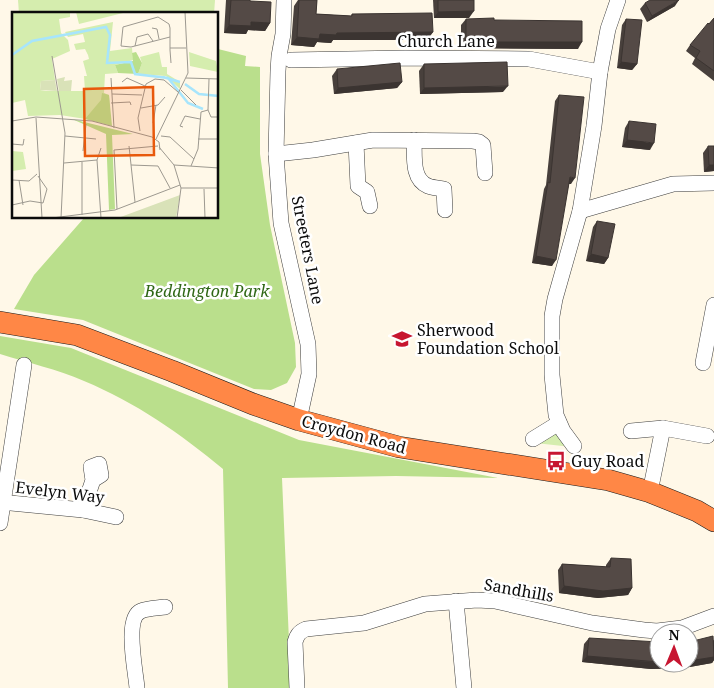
<svg xmlns="http://www.w3.org/2000/svg" width="714" height="688" font-family="'Noto Serif',serif">
<rect width="100%" height="100%" fill="#fff8e8"/>
<g fill="#d5edae">
<polygon points="18,0 215,0 214,14 19,14"/>
<polygon points="558,432 572,447 535,443"/>
</g>
<g fill="#badf8c">
<polygon points="218,49 246,56 245,66 260,67 260,154 270,225 295,343 296,367 287,383 271,390 254,389 83,320 14,309 34,275 84,218 218,218"/>
<path d="M0 336 71 348 299 440 498 478 396 476 282 478 291 688H228L223 469C181 434 135 402 84 381 57 369 28 363 0 354Z"/>
</g>
<g fill="none" stroke-linecap="round" stroke-linejoin="round">
<defs>
<g id="minor">
<polyline points="284,0 283,34 279,56 278,71 276,154 281,223 308,344 309,374 299,420"/>
<polyline points="291,60 405,58 529,59 600,72"/>
<path d="M414 140C415 155 411 179 428 186 433 188 439 188 444 189L445 210"/>
<polyline points="356,143 358,186 367,192 370,206"/>
<polyline points="276,154 313,150 373,140 473,141 479,142 483,145 485,173"/>
<polyline points="580,211 673,184 714,183"/>
<polyline points="703,363 714,305"/>
<polyline points="631,431 663,428 707,436"/>
<polyline points="533,439 559,423"/>
<polyline points="574,446 563,431 556,415 552,375 552,316 555,299 580,211 594,126 600,72 608,29 618,0"/>
<polyline points="650,492 663,428"/>
<polyline points="0,502 83,510 116,517"/>
<polyline points="83,510 93,480 91,467 99,464 101,475 93,480"/>
<polyline points="0,523 24,365"/>
<polyline points="456,601 464,688"/>
<path d="M137 688C136 673 124 618 141 611 147 608 158 608 165 607"/>
<path d="M297 688 295 642C297 635 299 632 306 629L364 623 425 604 477 600 495 601 592 623 644 630 657 631 682 628 714 616"/>
</g>
<polyline id="highway" points="0,322 77,335 172,371 253,404 299,420 399,447 608,480 650,492 697,511 714,521"/>
</defs>
<use href="#minor" stroke="#3e3e3e" stroke-width="16"/>
<use href="#highway" stroke="#1c1c1c" stroke-width="22"/>
<use href="#minor" stroke="#fff" stroke-width="15"/>
<use href="#highway" stroke="#ff8746" stroke-width="21"/>
</g>
<g fill="#48403c">
<polygon points="226,0 250,0 250,1 270,23 265,31 248,30 246,34 224,33"/>
<polygon points="298,0 317,0 316,14 351,16 352,14 433,32 427,40 333,40 331,43 317,42 314,47 291,45 294,6"/>
<polygon points="433,0 474,0 469,18 434,18"/>
<polygon points="645,3 675,6 647,22 640,9"/>
<polygon points="714,18 714,81 692,64 695,58 686,51 690,45"/>
<polygon points="466,19 494,20 578,49 461,48 461,25"/>
<polygon points="626,19 637,64 632,70 617,68 622,25"/>
<polygon points="424,64 503,92 420,94 419,71"/>
<polygon points="337,69 402,82 397,88 334,94 332,76"/>
<polygon points="559,95 571,184 569,184 552,266 532,263 544,189 546,185 555,101"/>
<polygon points="629,121 650,150 622,147 625,128"/>
<polygon points="708,146 714,171 704,172 703,153"/>
<polygon points="597,221 608,258 604,264 586,261 593,227"/>
<polygon points="611,558 632,588 628,595 598,598 559,593 558,570 562,564 606,567 606,565"/>
<polygon points="589,638 659,663 714,640 714,660 712,663 684,668 651,669 582,662 584,644"/>
</g>
<g fill="#3b3431">
<polygon points="679,0 675,6 647,22 652,16"/>
<polygon points="474,11 469,18 434,18 438,12"/>
<polygon points="251,22 270,23 265,31 248,30 246,34 224,33 229,25"/>
<polygon points="433,32 427,40 333,40 331,43 317,42 314,47 291,45 297,37 320,34 337,33"/>
<polygon points="466,42 582,42 578,49 461,48"/>
<polygon points="621,62 637,64 632,70 617,68"/>
<polygon points="402,82 397,88 334,94 338,88"/>
<polygon points="508,86 503,92 420,94 424,88"/>
<polygon points="627,140 654,143 650,150 622,147"/>
<polygon points="709,165 714,165 714,171 704,172"/>
<polygon points="570,177 575,178 571,184 565,184"/>
<polygon points="591,254 608,258 604,264 586,261"/>
<polygon points="536,256 556,260 552,266 532,263"/>
<polygon points="564,586 632,588 628,595 598,598 559,593"/>
<polygon points="587,656 659,663 689,663 689,661 714,657 714,660 712,663 684,668 651,669 582,662"/>
</g>
<g fill="#544a46" stroke="#3b3431">
<polygon points="231,0 250,0 250,1 271,2 270,23 251,22 251,26 229,25"/>
<polygon points="299,0 317,0 316,14 352,16 352,14 432,13 433,32 337,33 336,35 320,34 319,39 297,37"/>
<polygon points="438,0 474,0 474,11 438,12"/>
<polygon points="650,0 679,0 652,16 645,3"/>
<polygon points="494,18 494,20 582,21 582,42 466,42 466,19"/>
<polygon points="714,18 714,71 696,58 700,51 690,45 708,23 709,24"/>
<polygon points="626,19 642,20 637,64 621,62"/>
<polygon points="507,62 508,86 424,88 424,64"/>
<polygon points="400,63 402,82 338,88 337,69"/>
<polygon points="559,95 584,97 575,178 570,177 556,260 536,256 548,182 550,183"/>
<polygon points="629,121 656,124 654,143 627,140"/>
<polygon points="708,146 714,146 714,165 709,165"/>
<polygon points="597,221 615,224 608,258 591,254"/>
<polygon points="611,558 631,559 632,588 603,591 564,586 562,564 610,567"/>
<polygon points="713,636 714,657 689,661 689,642"/>
<polygon points="589,638 659,642 659,662 587,656"/>
</g>
<defs>
<symbol id="school-bare" viewBox="-9 -9 18 18"><path d="M0-5L7-2L0 1L-7-2ZM-4 1L0 2.5L4 1V4Q0 6-4 4Z" fill="#c71631" stroke="#fff" stroke-width="2.5" paint-order="stroke"/></symbol>
<symbol id="bus-bare" viewBox="-9 -9 18 18"><path d="M-5-6H5V4H4V6H2V4H-2V6H-4V4H-5ZM-3.5-4V0h7V-4ZM-3.5 1.2v1.5H-2V1.2ZM2 1.2v1.5H3.5V1.2Z" fill="#c71631" stroke="#fff" stroke-width="2.5" paint-order="stroke"/></symbol>
</defs>
<g fill-rule="evenodd">
<use href="#school-bare" x="388" y="325" width="28" height="28"/>
<use href="#bus-bare" x="542" y="447" width="28" height="28"/>
</g>
<g text-anchor="middle" dominant-baseline="central" stroke-width="5" stroke-linejoin="round" paint-order="stroke">
<g font-size="16" fill="#0b0b0b" stroke="#fff">
<text x="446" y="41">Church Lane</text>
<text transform="translate(308 250) rotate(79)">Streeters Lane</text>
<text transform="translate(354 434) rotate(15)">Croydon Road</text>
<text transform="translate(60 492) rotate(7)">Evelyn Way</text>
<text transform="translate(519 590) rotate(10)">Sandhills</text>
</g>
<g font-size="16" font-style="italic" fill="#2f6716" stroke="#fff">
<text x="207" y="291">Beddington Park</text>
</g>
<g font-size="16" fill="#0b0b0b" stroke="#fff" text-anchor="start">
<text x="417" y="330">Sherwood<tspan x="417" dy="18">Foundation School</tspan></text>
<text x="571" y="461">Guy Road</text>
</g>
</g>
<g transform="translate(12 12)">
<rect width="206" height="206" fill="#fff8e8"/>
<path d="M0 0H58V5L47 7 49 21 56 28 58 39 40 47 43 68 29 69 28 78 34 79H73L72 64H75L71 49 77 47 76 43 73 37 64 38 62 32 73 30 71 22 56 25 53 20 101 10 98 39 120 36 121 48 103 53 106 61 93 62 92 81 97 83 98 98 80 108 48 103 16 104 13 88 0 91ZM64 0H115L67 12ZM147 40 150 55H155V62L168 70V77L154 64 126 62 130 51 128 45ZM177 40 204 49 206 60 178 54ZM0 139 11 140 14 157 0 159Z" fill="#d5edae"/>
<path d="M124 40 130 51 126 62 106 61 103 53 121 49 120 41ZM90 81 97 83 100 114 73 107 89 88ZM60 107 121 122 100 123 103 197 97 198 94 122Z" fill="#badf8c"/>
<path d="M53 65 52 69 60 68 59 79H47L45 67ZM43 68 45 79 28 78 29 69ZM168 183 164 206H106Z" fill="#d9e2b8"/>
<path fill="none" stroke="#a7e5fc" stroke-width="2.5" d="M0 43 20 29 94 15 98 23 95 51 119 50 123 62 156 66 176 91 191 97M151 65 168 70M173 72 187 82 207 84"/>
<path fill="none" stroke="#9d9990" stroke-width="1" d="M140 16 145 17 147 27M158 25 119 35 109 34 111 15 146 5 157 12 158 16V38L159 51M123 34 125 25 136 22 141 29M158 36H174M40 44 53 121 49 206M99 66 102 116M174 66 207 67M197 67 196 98 199 105H207M110 70 115 66 133 74M169 78 184 93M100 82 130 83M99 91 118 90 119 93M129 96 146 93 153 85M24 106 30 206M0 109 24 105 80 109 140 125 147 130 148 138M141 111 144 93M171 115 168 114 173 104 188 107M128 119 126 106 134 72 143 67 152 68 166 80M53 124 84 127M149 124 158 125 182 147M144 127 176 61 173 0M186 127H207M0 132 11 133 12 127M117 134 123 190M147 135 162 153 207 156M89 136 85 148 89 206M71 139 74 112M52 151 85 148M119 153 146 154 158 176M162 153 169 176 165 206M179 154 186 137 189 100 196 98M0 168 17 169 25 162M7 168 11 193M169 176H207M192 177 193 206M0 193 18 189 31 191 35 177 26 164M105 197 102 138 146 134M70 203V150M40 206 103 198 168 173"/>
<path fill="#e8590c" fill-opacity="0.15" stroke="#e8590c" stroke-width="2.5" d="M141 75 142 143 73 144 72 77Z"/>
<rect width="206" height="206" fill="none" stroke="#0b0b0b" stroke-width="2.5"/>
</g>
<g transform="translate(674 648) rotate(1)"><circle r="24" fill="#ffffff" stroke="#9d9d9d"/>
<path d="M0-4L9 19L0 12L-9 19Z" fill="#c71631"/>
<text y="-8" font-size="14" font-weight="bold" text-anchor="middle" fill="#0b0b0b">N</text>
</g>
</svg>
